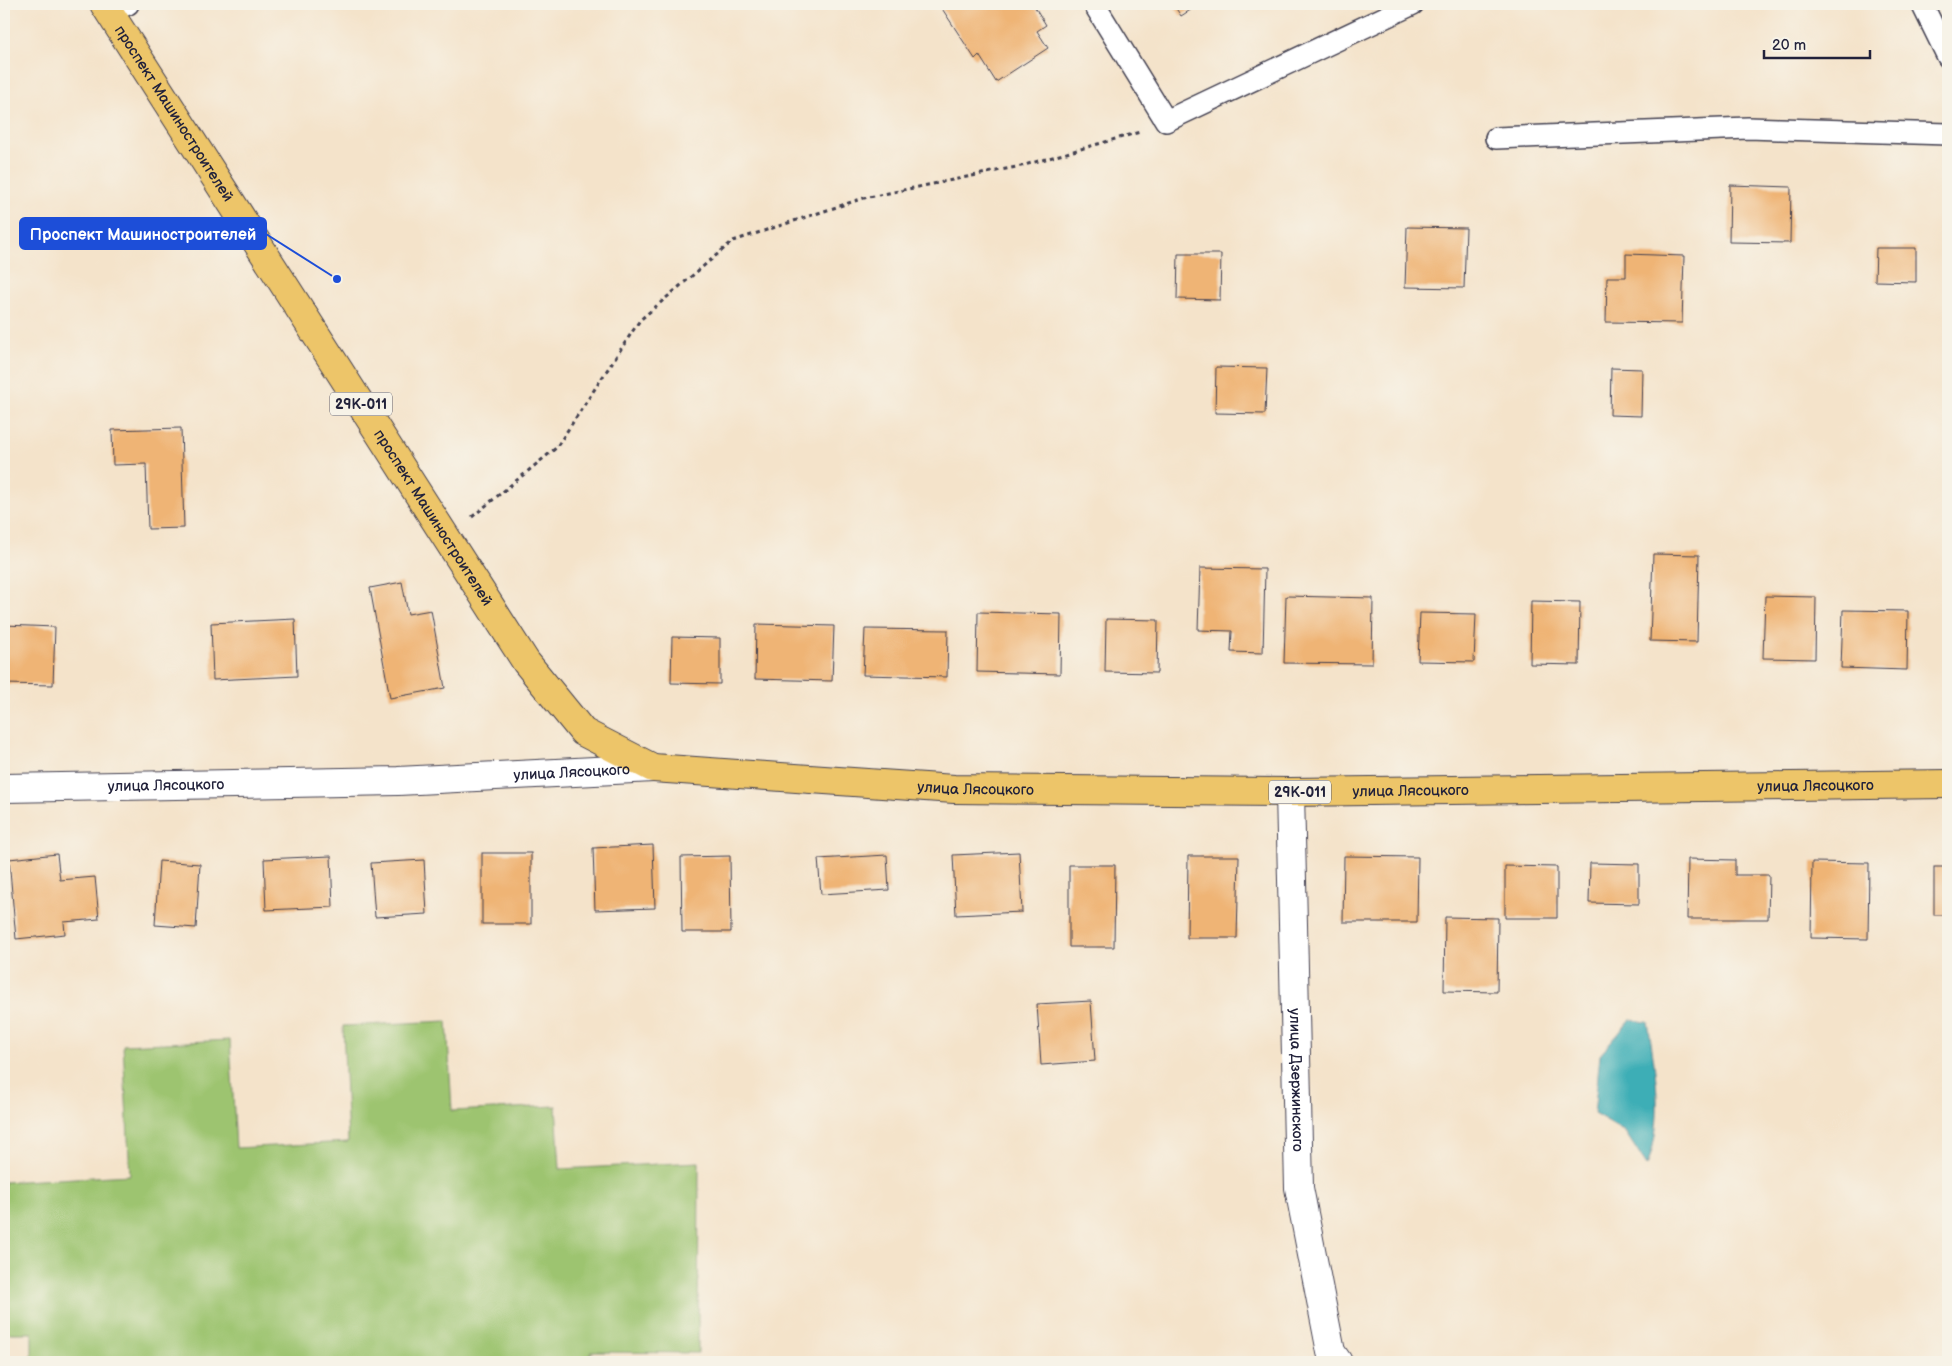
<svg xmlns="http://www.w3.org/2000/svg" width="1952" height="1366" font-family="'Balsamiq Sans',sans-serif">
<rect width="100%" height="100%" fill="#f7f3e8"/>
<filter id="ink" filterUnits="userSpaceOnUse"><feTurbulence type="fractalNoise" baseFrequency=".02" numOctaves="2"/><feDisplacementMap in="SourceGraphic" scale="10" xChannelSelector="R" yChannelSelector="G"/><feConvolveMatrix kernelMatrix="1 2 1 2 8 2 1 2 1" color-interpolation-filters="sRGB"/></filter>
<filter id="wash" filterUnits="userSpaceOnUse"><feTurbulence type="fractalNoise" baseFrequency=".0096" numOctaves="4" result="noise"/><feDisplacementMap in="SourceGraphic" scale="20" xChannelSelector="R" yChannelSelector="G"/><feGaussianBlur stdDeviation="1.12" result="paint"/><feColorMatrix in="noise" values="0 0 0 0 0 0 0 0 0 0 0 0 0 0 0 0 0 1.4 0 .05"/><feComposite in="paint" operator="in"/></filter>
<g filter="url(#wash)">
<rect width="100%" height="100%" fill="#f4e3ca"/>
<polygon fill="#9dc46f" stroke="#607355" points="447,1021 452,1111 556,1106 560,1169 699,1162 698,1353 591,1352 591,1362 32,1362 32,1333 4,1333 4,1182 130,1175 123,1045 230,1040 236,1148 348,1142 343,1026"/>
<path fill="#3daeb6" stroke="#306878" d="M1630 1020 1648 1022C1655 1070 1665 1119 1647 1166L1625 1132 1594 1114 1600 1055Z"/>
<g id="blocks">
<g fill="#efb474">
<polygon points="939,4 1033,4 1046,25 1037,31 1048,48 996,82 979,55 975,59"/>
<polygon points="1173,4 1200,4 1181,16"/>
<polygon points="1730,185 1791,187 1790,243 1729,242"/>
<polygon points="1407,227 1466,228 1464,288 1405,287"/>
<polygon points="1876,248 1916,248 1916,282 1875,281"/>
<polygon points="1178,254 1221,254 1220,300 1177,299"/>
<polygon points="1626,254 1684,256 1682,323 1606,322 1607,277 1626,277"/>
<polygon points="1216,367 1267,368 1265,414 1215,413"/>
<polygon points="1611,368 1642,369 1641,416 1610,415"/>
<polygon points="181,428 184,528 148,529 146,464 113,465 112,430"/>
<polygon points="1653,554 1699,555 1697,642 1650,641"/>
<polygon points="1200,568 1265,569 1263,653 1231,652 1232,631 1198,630"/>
<polygon points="402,582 408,614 431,610 445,688 390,698 370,588"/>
<polygon points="1286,596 1373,598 1372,664 1284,663"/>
<polygon points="1765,596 1816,597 1815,659 1763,658"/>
<polygon points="1531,601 1580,602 1579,665 1530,664"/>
<polygon points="1843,610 1908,611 1907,670 1841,668"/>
<polygon points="978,612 1061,614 1060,674 977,672"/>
<polygon points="1420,613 1476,614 1474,662 1418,661"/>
<polygon points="295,619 297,676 213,680 211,623"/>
<polygon points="1106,619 1158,620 1157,673 1105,672"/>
<polygon points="756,624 834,626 832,681 755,679"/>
<polygon points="4,625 55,627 53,685 4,684"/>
<polygon points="865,629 948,630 947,677 863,675"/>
<polygon points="672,637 720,638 720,684 671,683"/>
<polygon points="653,845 655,908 595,910 593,848"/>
<polygon points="1019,852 1022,912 956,915 953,855"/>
<rect x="482" y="853" width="49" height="71"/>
<polygon points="57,854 60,880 95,877 99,919 64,922 65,934 16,939 9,859"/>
<polygon points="887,855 889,890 821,894 818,859"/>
<polygon points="331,856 333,907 266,910 264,859"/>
<polygon points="730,856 731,932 682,932 681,857"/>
<polygon points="1188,856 1239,856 1237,938 1187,938"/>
<polygon points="1344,856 1418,857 1417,922 1343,922"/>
<polygon points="1688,859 1735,860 1735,875 1769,875 1768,919 1687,919"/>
<polygon points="424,860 427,914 375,917 371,863"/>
<polygon points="159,861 200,864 196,928 155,925"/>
<polygon points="1812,862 1869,863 1868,939 1811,938"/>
<polygon points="1590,863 1639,864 1639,904 1589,903"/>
<polygon points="1069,865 1115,865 1114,947 1069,947"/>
<polygon points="1505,866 1557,867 1557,918 1505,918"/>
<rect x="1934" y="867" width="14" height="48"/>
<polygon points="1445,917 1498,918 1497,992 1444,991"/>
<polygon points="1091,1001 1095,1061 1041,1065 1037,1004"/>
</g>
</g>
</g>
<g filter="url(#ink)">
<use href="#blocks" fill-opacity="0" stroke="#423f50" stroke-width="1"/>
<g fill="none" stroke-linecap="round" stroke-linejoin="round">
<defs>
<g id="lane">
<polyline points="1094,4 1166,121 1413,4"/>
<polyline points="1922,4 1948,57"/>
<polyline points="109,12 128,4"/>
<polyline points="1496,138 1748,128 1948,134"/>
</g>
<g id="street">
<path id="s1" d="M4 788 398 781 653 768"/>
<path id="s2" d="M1290 792 1299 1188 1331 1352 1338 1362"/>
</g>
<g id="primary">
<path id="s3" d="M104 4 526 662 583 732 653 768 954 789 1290 792 1948 784"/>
</g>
</defs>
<use href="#lane" stroke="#423f50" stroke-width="24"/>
<use href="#street" stroke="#423f50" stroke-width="30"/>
<use href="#primary" stroke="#423f50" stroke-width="30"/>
<polyline stroke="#423f50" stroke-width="3" stroke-dasharray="4 4" stroke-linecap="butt" points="472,517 556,448 640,320 733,241 864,198 1021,166 1140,132"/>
<use href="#lane" stroke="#fff" stroke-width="21"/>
<use href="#street" stroke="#fff" stroke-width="28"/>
<use href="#primary" stroke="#edc569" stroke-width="28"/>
</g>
</g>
<g text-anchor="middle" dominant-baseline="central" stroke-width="4" stroke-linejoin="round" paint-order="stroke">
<g fill="#f7f3e8" stroke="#62616f" stroke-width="1">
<rect x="330" y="392.5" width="62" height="23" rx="4"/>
<rect x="1269" y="780.5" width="62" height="23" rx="4"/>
</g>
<g font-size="14" font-weight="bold" fill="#22223b">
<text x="361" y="404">29К-011</text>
<text x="1300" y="792">29К-011</text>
</g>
<g font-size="15" fill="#22223b" stroke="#f7f3e8">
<text stroke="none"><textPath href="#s3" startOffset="130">проспект Машиностроителей</textPath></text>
<text stroke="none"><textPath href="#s3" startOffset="610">проспект Машиностроителей</textPath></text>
<text stroke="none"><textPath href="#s1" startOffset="568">улица Лясоцкого</textPath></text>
<text stroke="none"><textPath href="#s1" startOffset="162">улица Лясоцкого</textPath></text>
<text stroke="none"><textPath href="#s3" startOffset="2114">улица Лясоцкого</textPath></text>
<text stroke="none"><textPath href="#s3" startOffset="1274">улица Лясоцкого</textPath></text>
<text stroke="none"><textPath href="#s3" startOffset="1709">улица Лясоцкого</textPath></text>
<text stroke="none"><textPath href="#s2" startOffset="288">улица Дзержинского</textPath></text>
</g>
</g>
<path fill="none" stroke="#1d4ed8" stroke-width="2" d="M337 279L266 234"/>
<circle fill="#1d4ed8" stroke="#f7f3e8" stroke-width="2" cx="337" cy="279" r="5"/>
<rect fill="#1d4ed8" stroke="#1d4ed8" stroke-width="2" x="20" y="218" width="246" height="31" rx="5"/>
<g font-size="16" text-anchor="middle" font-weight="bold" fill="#fff">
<text x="143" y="240">Проспект Машиностроителей</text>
</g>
<rect width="1952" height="1366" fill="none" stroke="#f7f3e8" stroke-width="20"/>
<path d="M1764 50v8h106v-8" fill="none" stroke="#22223b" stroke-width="2.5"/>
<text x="1772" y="50" font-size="15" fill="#22223b" stroke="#f7f3e8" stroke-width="4" paint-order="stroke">20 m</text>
</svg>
